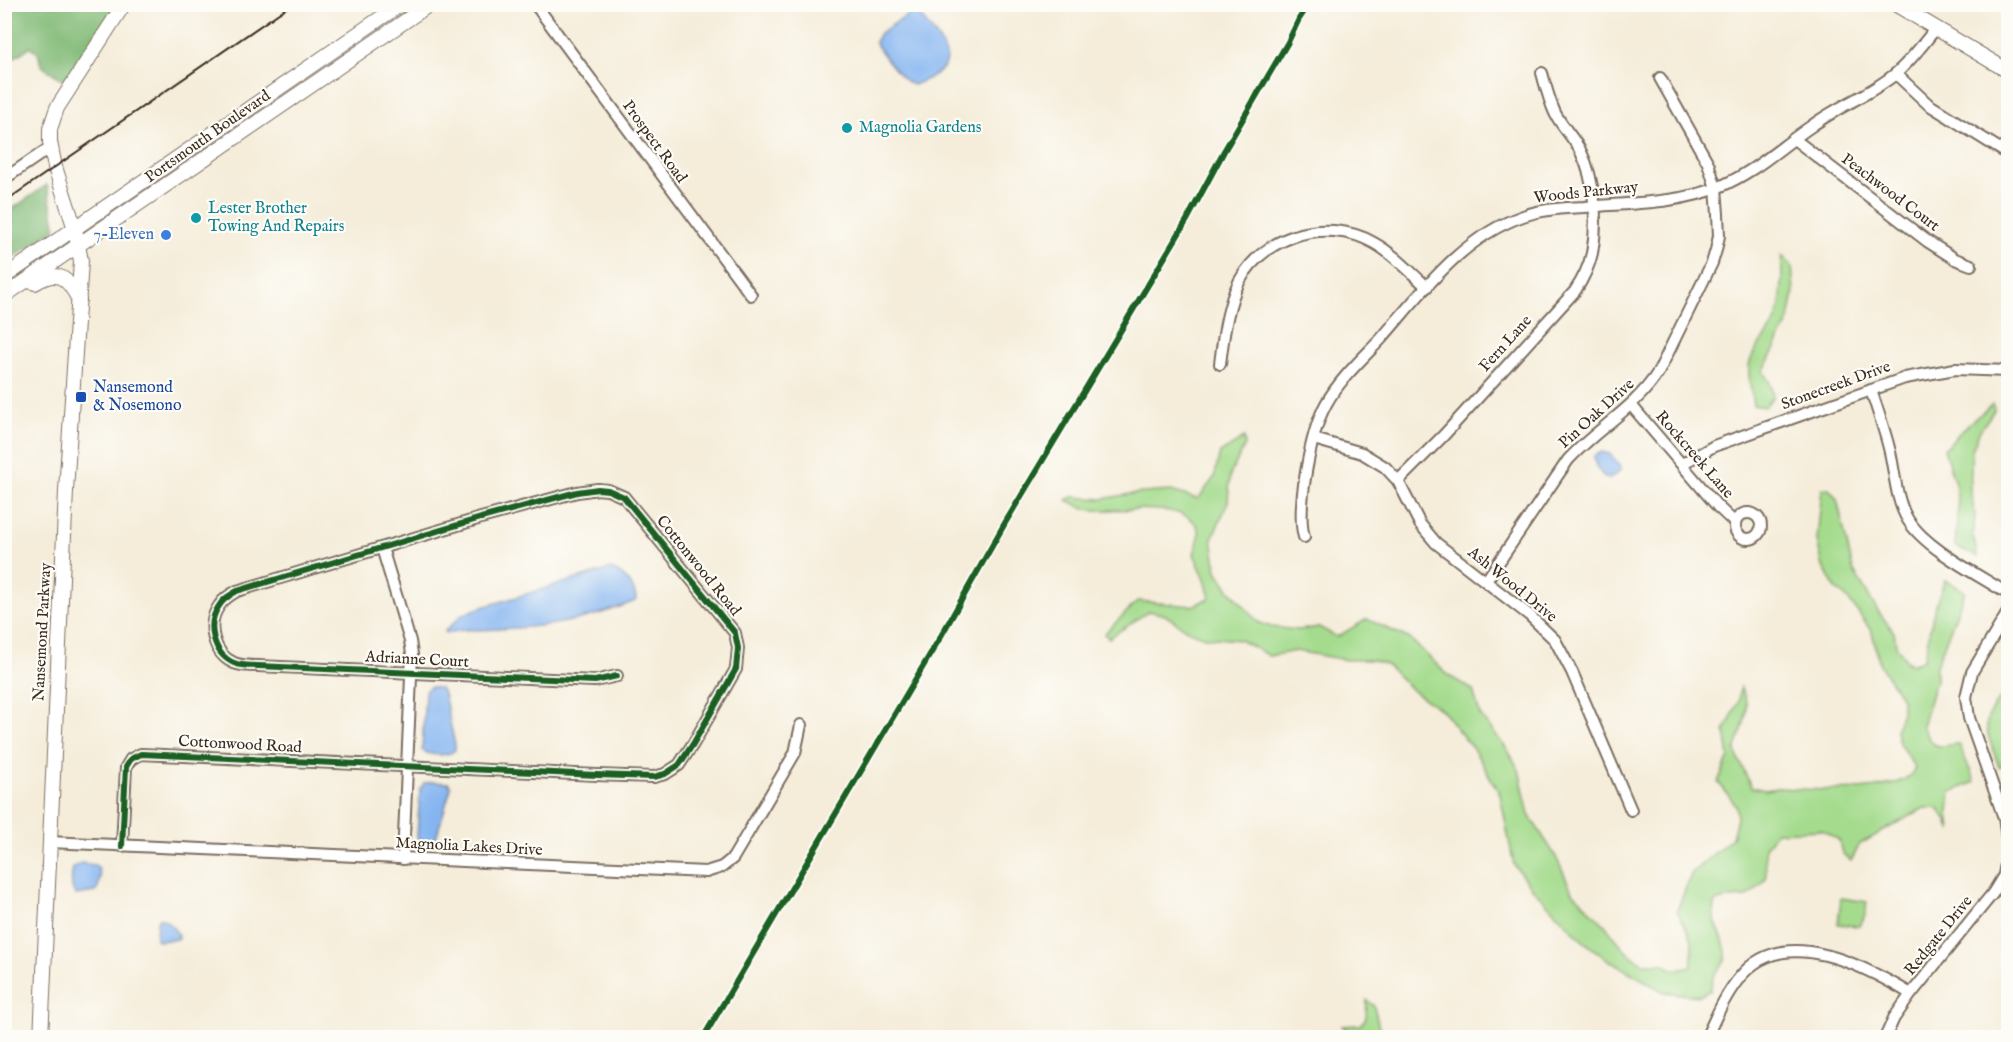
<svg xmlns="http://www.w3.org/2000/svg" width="2013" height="1042" font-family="'IM FELL English',serif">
<rect width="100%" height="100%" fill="#fdfcf7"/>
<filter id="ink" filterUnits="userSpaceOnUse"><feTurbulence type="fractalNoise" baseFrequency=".0167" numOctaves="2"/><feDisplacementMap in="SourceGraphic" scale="12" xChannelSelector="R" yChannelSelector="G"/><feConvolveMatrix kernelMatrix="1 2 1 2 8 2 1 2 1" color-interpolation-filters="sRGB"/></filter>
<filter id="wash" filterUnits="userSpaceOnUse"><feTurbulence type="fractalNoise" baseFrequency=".008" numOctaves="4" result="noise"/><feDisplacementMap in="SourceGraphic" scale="24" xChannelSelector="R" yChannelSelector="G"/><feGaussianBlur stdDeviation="1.35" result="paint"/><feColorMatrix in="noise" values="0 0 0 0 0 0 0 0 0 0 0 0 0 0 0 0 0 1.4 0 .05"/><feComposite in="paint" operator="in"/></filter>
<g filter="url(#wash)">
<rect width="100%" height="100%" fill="#f5edda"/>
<g fill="#a4db8d" stroke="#708256" stroke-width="1.5">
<path d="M1782 256 1792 266 1794 292 1789 320 1763 372 1770 383 1773 396 1765 407 1753 405C1752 394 1748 380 1749 368 1750 350 1769 336 1776 320 1784 300 1781 277 1782 256Z"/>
<polygon points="1993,404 1994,410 1979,432 1972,450 1970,489 1975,515 1973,536 1978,557 1955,546 1958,506 1956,487 1944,449 1967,425"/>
<path d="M1244 438 1245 445 1230 475 1228 502 1212 539 1217 571 1228 588 1258 622 1271 627 1298 630 1319 627 1337 637 1367 619 1410 639 1449 676 1473 690 1480 715 1509 752 1519 770 1529 815 1555 855 1572 891 1604 924 1626 951 1642 963H1662L1673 970 1692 966V940L1677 910 1692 873 1732 838 1737 818 1736 805 1718 782 1729 757 1725 731 1739 700 1740 687C1754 706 1741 731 1735 751L1751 787 1765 790 1778 788C1805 789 1906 797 1915 768L1899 743 1896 730 1902 711V698L1880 665 1872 632 1849 600 1836 589 1823 567 1817 540 1822 489 1829 488 1837 499 1853 570 1877 610 1894 632 1896 645 1907 662 1913 664 1924 659 1935 606 1945 580 1965 591 1936 666V680L1922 726C1933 750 1935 747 1959 744L1975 782 1951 792 1949 811 1951 831 1946 818 1937 808H1924L1860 844 1851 861 1842 853 1839 840 1822 830 1776 832 1765 848 1766 878 1762 884 1747 897 1728 898 1715 902C1708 920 1727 937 1726 956 1726 964 1718 969 1714 976 1712 980 1711 985 1711 990L1699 996 1664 992 1607 959 1583 941 1530 886 1514 865 1500 794 1476 753 1443 711 1414 692 1387 665 1372 660H1346L1296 651 1269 656 1240 640 1205 637 1187 630 1165 615 1149 611 1109 638 1104 634 1138 601 1192 606 1210 598 1205 579 1194 554C1196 547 1200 538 1199 532 1193 499 1117 512 1092 510 1084 510 1074 503 1067 500L1073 497 1102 499 1130 494 1171 491 1198 499 1214 478 1220 453Z"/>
<path d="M2008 692V763L1999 767C1988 734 1975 718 2008 692Z"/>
<polygon points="1841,898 1867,902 1865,915 1861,924 1857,926 1838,924"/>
<polygon points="1367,1000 1374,1006 1381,1037 1355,1037 1342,1026 1360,1025 1366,1018"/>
</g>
<g fill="#83bb78" stroke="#5f724b" stroke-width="1.5">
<polygon points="5,5 116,5 67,83 41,65 38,53 30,47 11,60 5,75"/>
<polygon points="47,185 56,229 5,263 5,214"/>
</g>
<g fill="#85b5f1" stroke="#607088" stroke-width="1.5">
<path d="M914 11 917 12C925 22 954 53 945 65 939 75 923 81 913 85 902 82 881 52 875 42L880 33Z"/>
<path d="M1602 452 1610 454 1621 468 1618 473 1609 479C1602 477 1593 464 1594 456Z"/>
<path d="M610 569C623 572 636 587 636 600L633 602C576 625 537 628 476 630 463 628 458 632 446 633L445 631 462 615 476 609Z"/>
<path d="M430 687 440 688 444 694 455 745V750C448 757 429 756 422 750L425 691Z"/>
<polygon points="432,782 449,783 451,788 435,841 432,845 423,846 417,837 420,789 425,783"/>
<path d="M81 863 95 865 98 868C101 874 100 887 95 892L76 895C70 889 71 876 73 868Z"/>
<path d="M159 918C168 920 177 930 179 939L159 941 156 939 157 922Z"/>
</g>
</g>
<g filter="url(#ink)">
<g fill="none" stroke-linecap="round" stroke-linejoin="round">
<defs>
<g id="minor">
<polyline points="535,4 751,295"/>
<polyline points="1896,74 1928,104 2008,154"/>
<polyline points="1794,139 1927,241 1955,259 1971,265"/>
<polyline points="4,179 51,147"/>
<path d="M1220 364C1223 340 1226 314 1235 291 1256 237 1324 215 1374 243 1394 254 1410 272 1427 287"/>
<path d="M1871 390C1877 409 1884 428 1889 448 1895 470 1895 499 1908 520 1926 549 1979 575 2008 594"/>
<polyline points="1631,405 1718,507 1735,523"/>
<polyline points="1314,439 1362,453 1385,467 1398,481 1420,524 1436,543 1529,615 1555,640 1572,672 1631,810"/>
<polyline points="1682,464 1714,446 1905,378 1955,369 2008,371"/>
<path d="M1398 481 1444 435 1575 291C1583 279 1589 267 1592 253 1598 222 1595 180 1581 152 1574 138 1562 127 1555 113 1549 100 1546 87 1542 73"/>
<circle cx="1748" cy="526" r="13"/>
<path d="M1304 537C1296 508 1311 431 1326 404 1339 380 1362 359 1381 339 1422 292 1462 237 1523 216 1543 209 1564 208 1585 207 1629 203 1678 204 1719 187 1757 171 1780 147 1813 125 1839 106 1869 95 1894 75 1910 62 1923 44 1936 28"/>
<polyline points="382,548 410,641 412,654 403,859"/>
<path d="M1486 581 1568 460C1598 427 1635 409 1659 371L1712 263 1716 250 1719 236 1718 214 1716 188 1708 163 1660 78"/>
<polyline points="2008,612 1972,672 1966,697 1969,718 2004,818 2008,845"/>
<polyline points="49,842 706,872 722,867 733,858 795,753 801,725"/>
<path d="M122 846 126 767 131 759 141 754 597 775 654 777 665 774 679 765 693 744 736 669 738 648 735 633 624 497 608 490 598 489 577 492 481 518 237 591C230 595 223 599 219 606 206 624 213 654 234 663 241 666 250 666 258 666L595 681 617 676"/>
<path d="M1706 1038C1716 1017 1725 995 1740 977 1783 923 1865 966 1911 994"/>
<polyline points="1885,1038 1894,1018 1911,994 1993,893 2004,875 2008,851"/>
</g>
<g id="major">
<polyline points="1895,4 2008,71"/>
<polyline points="4,277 401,4"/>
<path d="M35 283C58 268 68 278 79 300"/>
<polyline points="4,296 430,4"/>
<polyline points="41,1038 66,491 81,261 75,229 55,167 50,142 50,129 57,108 124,4"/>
</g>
</defs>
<use href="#minor" stroke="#7c6e60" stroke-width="14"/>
<use href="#major" stroke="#7c6e60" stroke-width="16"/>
<use href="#minor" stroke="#fff" stroke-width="10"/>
<use href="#major" stroke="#fff" stroke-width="14"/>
<polyline stroke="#3b2a1e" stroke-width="2" points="4,202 292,4"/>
<defs>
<g id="cycleway">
<path d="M122 846 126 767 131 759 141 754 597 775 654 777 665 774 679 765 693 744 736 669 738 648 735 633 624 497 608 490 598 489 577 492 481 518 237 591C230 595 223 599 219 606 206 624 213 654 234 663 241 666 250 666 258 666L595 681 617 676"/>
<polyline points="703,1038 941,636 1005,523 1187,220 1224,151 1288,42 1299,19 1309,4"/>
</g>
</defs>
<use href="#cycleway" stroke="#fdfcf7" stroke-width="10"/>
<use href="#cycleway" stroke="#1b5e20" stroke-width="6"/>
</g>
</g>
<g fill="#0f9aa8" stroke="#fdfcf7" stroke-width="2">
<circle cx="847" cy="128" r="6"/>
<circle cx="196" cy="218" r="6"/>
</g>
<circle fill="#3f7fe0" stroke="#fdfcf7" stroke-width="2" cx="166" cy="235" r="6"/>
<rect fill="#1a4fb4" stroke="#fdfcf7" stroke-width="2" x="75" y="391" width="12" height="12" rx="3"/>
<g text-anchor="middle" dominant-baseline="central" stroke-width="4.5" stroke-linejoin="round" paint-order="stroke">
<g font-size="16" fill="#0d838f" stroke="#fdfcf7" text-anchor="start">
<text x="859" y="128">Magnolia Gardens</text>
<text x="208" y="209">Lester Brother<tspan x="208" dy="18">Towing And Repairs</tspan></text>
</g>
<g font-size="16" fill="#3b2a1e" stroke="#fdfcf7">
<text transform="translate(208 137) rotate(-35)">Portsmouth Boulevard</text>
<text transform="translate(654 142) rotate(54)">Prospect Road</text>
<text transform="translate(1586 193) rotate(-6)">Woods Parkway</text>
<text transform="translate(1890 193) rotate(37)">Peachwood Court</text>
<text transform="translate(1506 344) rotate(-48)">Fern Lane</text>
<text transform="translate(1836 386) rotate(-20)">Stonecreek Drive</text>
<text transform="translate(1597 414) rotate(-42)">Pin Oak Drive</text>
<text transform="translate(1694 455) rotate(49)">Rockcreek Lane</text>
<text transform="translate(698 566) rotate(51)">Cottonwood Road</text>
<text transform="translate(1512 585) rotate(39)">Ash Wood Drive</text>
<text transform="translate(43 632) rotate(-87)">Nansemond Parkway</text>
<text transform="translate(417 660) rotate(3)">Adrianne Court</text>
<text transform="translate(240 745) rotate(3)">Cottonwood Road</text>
<text transform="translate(469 847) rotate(3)">Magnolia Lakes Drive</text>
<text transform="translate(1939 936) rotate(-51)">Redgate Drive</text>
</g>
<g font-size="16" fill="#366cbe" stroke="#fdfcf7" text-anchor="end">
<text x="154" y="235">7-Eleven</text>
</g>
<g font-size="16" fill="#164399" stroke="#fdfcf7" text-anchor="start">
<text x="93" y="388">Nansemond<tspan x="93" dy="18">&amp; Nosemono</tspan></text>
</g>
</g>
<rect width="2013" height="1042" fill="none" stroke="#fdfcf7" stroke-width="24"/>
</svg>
